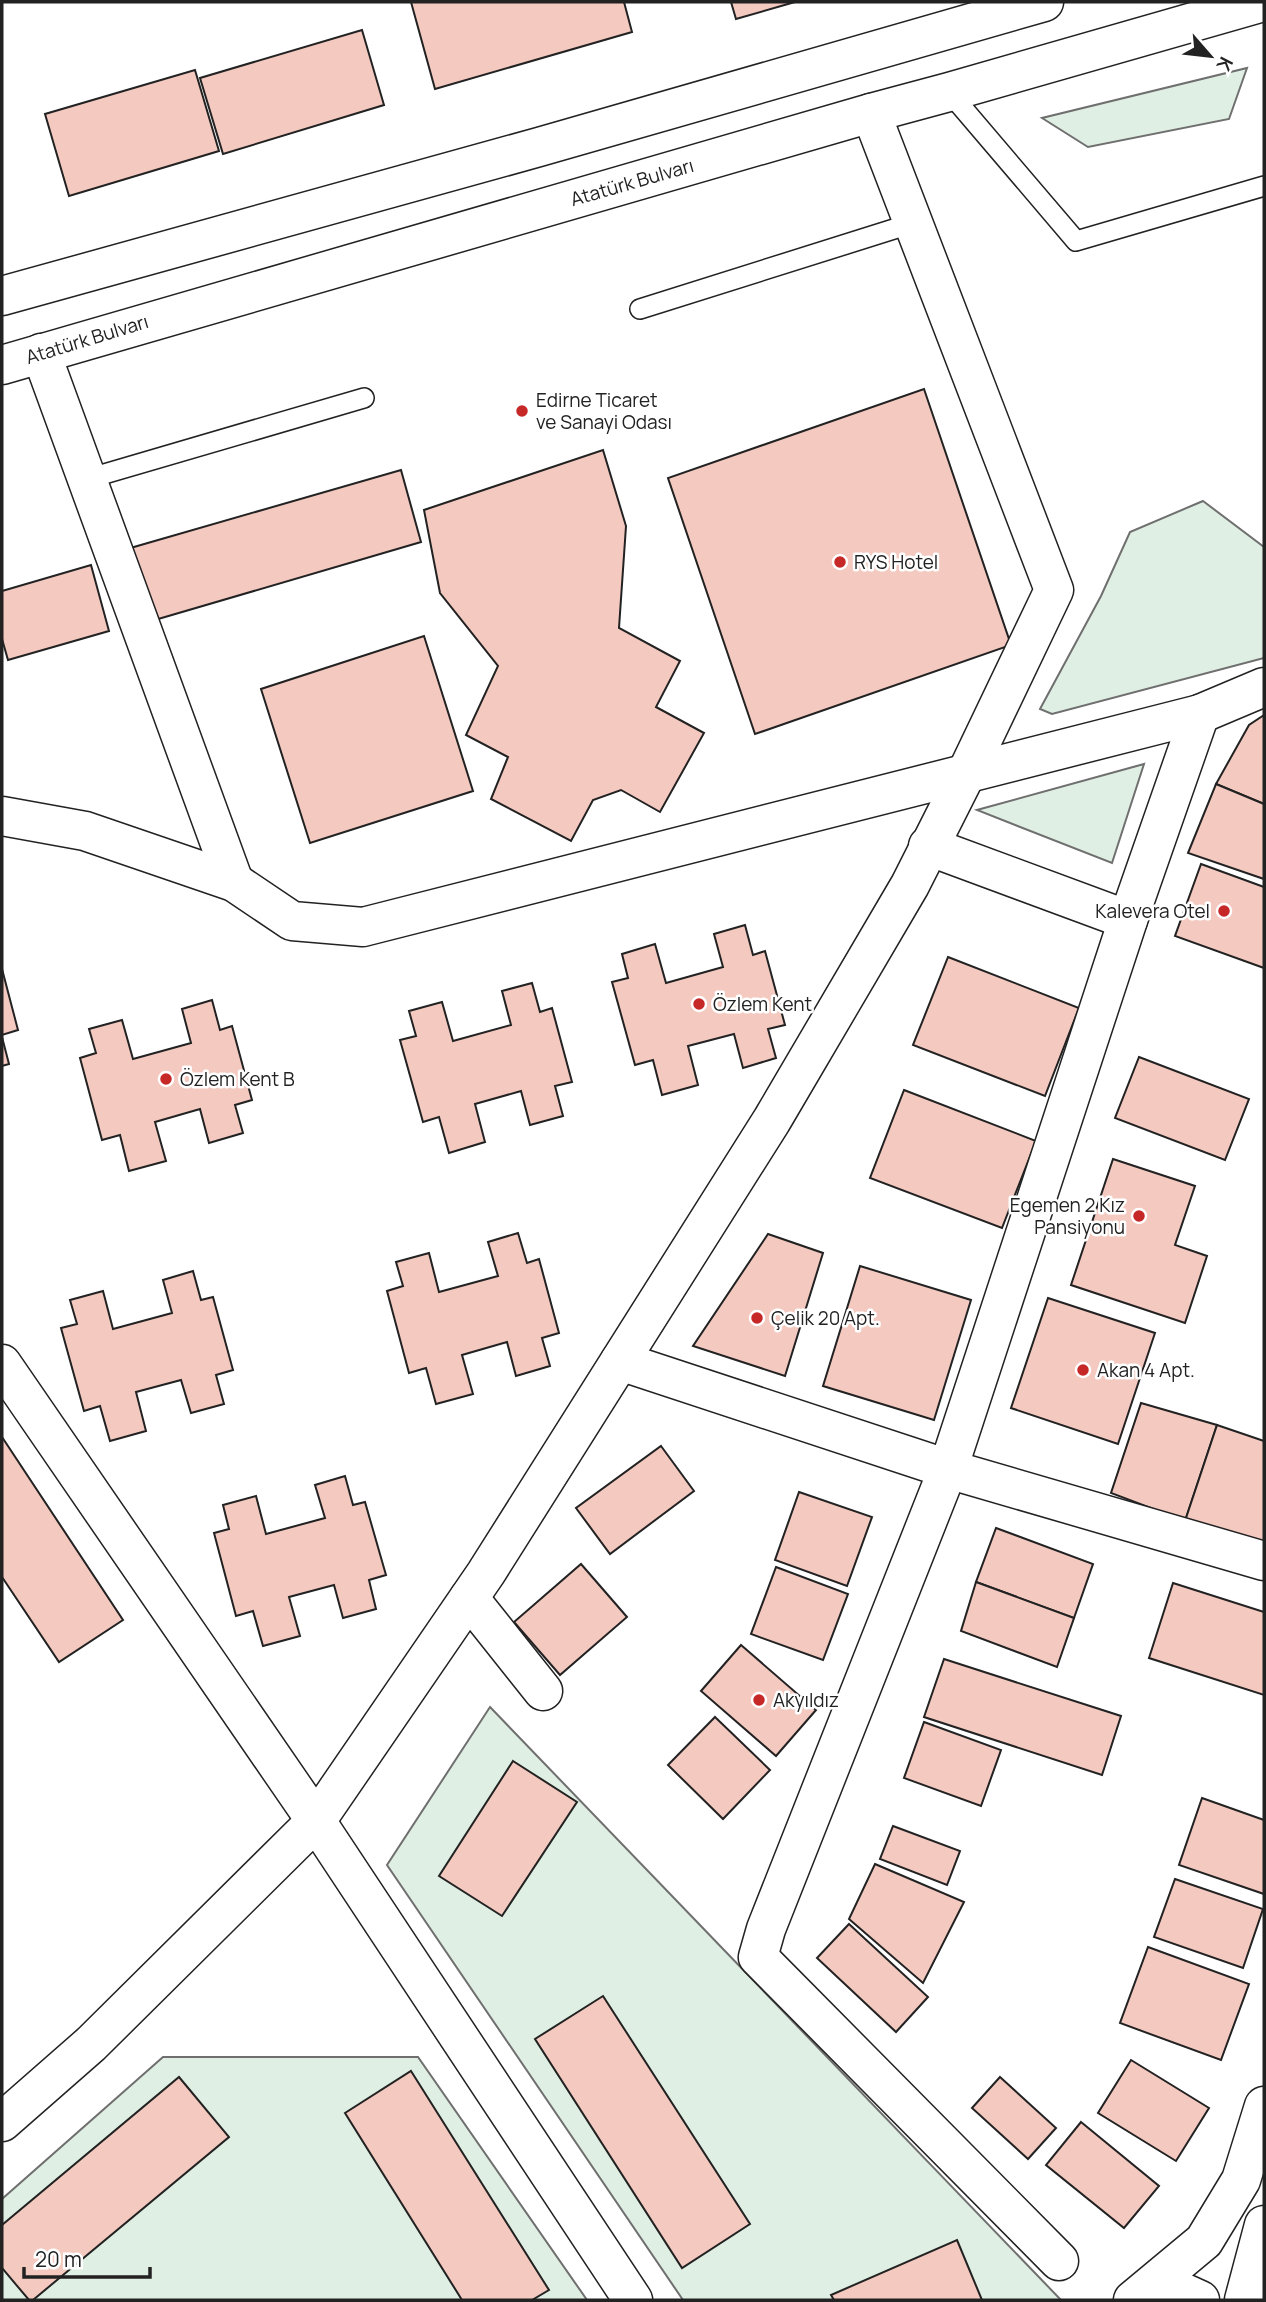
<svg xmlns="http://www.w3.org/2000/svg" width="1266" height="2302" font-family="Manrope,sans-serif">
<rect width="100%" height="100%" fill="#fff"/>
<g fill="#e0efe3" stroke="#6f6f6f" stroke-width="2">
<polygon points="1247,68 1229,119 1088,147 1042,118"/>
<polygon points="1203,501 1264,547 1264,658 1052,714 1040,709 1101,596 1130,532"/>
<polygon points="1144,764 1112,863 977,810"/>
<polygon points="490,1707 1061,2300 683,2300 387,1865"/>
<polygon points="163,2057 418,2057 587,2300 2,2300 2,2199"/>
</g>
<g fill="#f3c9c0" stroke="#222" stroke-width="2">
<polygon points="411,2 624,2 632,32 435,89"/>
<polygon points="731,2 795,2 736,19"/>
<polygon points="362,30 384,105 223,154 200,78"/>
<polygon points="195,70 219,151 69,196 45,114"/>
<polygon points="924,389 1011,645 755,734 668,478"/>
<polygon points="603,450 626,526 619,628 680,661 656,707 704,733 660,812 621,790 593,800 571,841 491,799 508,757 466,735 498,666 440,593 424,510"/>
<polygon points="401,470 421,542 148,622 127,549"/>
<polygon points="91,565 109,631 8,660 2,639 2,591"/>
<polygon points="424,636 473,791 310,843 261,689"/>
<polygon points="1264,715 1264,804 1216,784 1249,725"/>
<polygon points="1216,784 1264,804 1264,879 1188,853"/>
<polygon points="1201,864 1264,887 1264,968 1175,936"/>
<polygon points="745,925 753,955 765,951 785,1025 768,1029 776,1058 743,1068 734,1034 688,1046 698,1085 662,1095 653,1060 635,1065 612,982 628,978 622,954 655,944 666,983 723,967 714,934"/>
<polygon points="948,957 1079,1008 1045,1096 913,1045"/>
<polygon points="2,969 18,1030 2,1035"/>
<polygon points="532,983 540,1012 552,1008 572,1082 555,1086 563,1116 530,1125 521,1091 475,1104 485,1142 449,1153 439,1117 423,1122 400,1040 416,1036 409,1011 442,1002 453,1041 511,1025 502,991"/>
<polygon points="212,1000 220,1030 232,1026 252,1100 235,1105 243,1133 209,1143 200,1109 155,1122 166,1161 129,1171 120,1135 102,1140 80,1058 96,1053 89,1029 122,1020 133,1059 191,1043 182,1009"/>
<polygon points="2,1037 9,1064 2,1066"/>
<polygon points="1139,1057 1249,1099 1225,1160 1115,1118"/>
<polygon points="904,1090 1036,1141 1002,1228 870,1178"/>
<polygon points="1113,1159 1195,1186 1175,1245 1207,1256 1185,1323 1071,1285"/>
<polygon points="518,1233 527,1263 539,1259 559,1333 542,1338 550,1366 516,1376 507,1342 462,1355 473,1394 436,1404 426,1368 409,1373 387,1291 403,1286 396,1262 429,1253 439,1292 498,1276 488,1242"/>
<polygon points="768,1234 823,1253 785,1376 693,1346"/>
<polygon points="860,1266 971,1300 934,1420 823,1386"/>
<polygon points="193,1271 201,1300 213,1297 233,1370 216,1375 224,1404 191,1413 181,1380 136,1392 146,1431 110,1441 100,1406 84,1411 61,1328 77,1324 70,1300 103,1291 113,1329 172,1313 163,1280"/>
<polygon points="1048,1298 1155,1333 1118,1444 1011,1408"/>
<polygon points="1141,1403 1217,1425 1185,1521 1111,1493"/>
<polygon points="1217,1425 1264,1441 1264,1548 1185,1521"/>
<polygon points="2,1437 123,1620 59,1662 2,1577"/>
<polygon points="661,1446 694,1491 610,1554 576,1508"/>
<polygon points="345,1476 353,1505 365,1502 386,1575 369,1580 376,1609 343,1618 334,1585 289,1597 300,1636 263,1646 253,1611 236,1616 214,1533 229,1529 223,1505 256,1496 266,1534 325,1518 315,1485"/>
<polygon points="799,1492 872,1517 847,1586 775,1560"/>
<polygon points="996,1528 1093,1564 1074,1618 976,1582"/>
<polygon points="581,1564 627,1617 560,1675 514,1622"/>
<polygon points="776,1567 848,1594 823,1660 751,1634"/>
<polygon points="976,1582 1074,1618 1057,1667 961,1631"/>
<polygon points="1173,1583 1264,1612 1264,1695 1149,1658"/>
<polygon points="741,1645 816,1710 776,1756 701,1691"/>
<polygon points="944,1659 1121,1716 1102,1775 924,1717"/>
<polygon points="715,1717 770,1770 723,1819 668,1765"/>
<polygon points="924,1722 1001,1750 981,1806 904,1778"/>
<polygon points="513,1761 577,1802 502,1916 439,1876"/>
<polygon points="1202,1798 1264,1820 1264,1894 1179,1865"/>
<polygon points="893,1826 960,1851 947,1885 880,1859"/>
<polygon points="875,1864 964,1902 923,1983 849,1919"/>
<polygon points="1175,1879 1263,1909 1243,1968 1154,1937"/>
<polygon points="849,1924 928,1997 896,2032 817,1958"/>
<polygon points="1148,1947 1249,1984 1221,2060 1120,2023"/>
<polygon points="603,1996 750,2224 682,2268 535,2039"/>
<polygon points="1131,2060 1209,2108 1176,2161 1098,2113"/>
<polygon points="411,2071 549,2290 532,2300 462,2300 345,2113"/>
<polygon points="179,2077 229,2137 33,2300 29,2300 2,2268 2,2225"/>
<polygon points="1000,2077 1056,2128 1028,2159 972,2108"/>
<polygon points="1081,2122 1159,2186 1124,2228 1046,2165"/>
<polygon points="957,2240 982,2300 834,2300 831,2295"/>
</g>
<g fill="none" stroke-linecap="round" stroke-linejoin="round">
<defs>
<g id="lane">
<polyline points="949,92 1076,241 1264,186"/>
<polyline points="640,309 913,223"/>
<polyline points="87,479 364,398"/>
</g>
<g id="street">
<polyline points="41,353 234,882"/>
<polyline points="2,816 85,831 234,882 292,921 363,927 1200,714 1264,687"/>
<polyline points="928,846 1128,920"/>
<polyline points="620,1361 948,1469 1264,1561"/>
<polyline points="2,1364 316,1821 633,2300"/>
<polyline points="469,1598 543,1691"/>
<polyline points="2,2122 91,2044 316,1821 486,1573 772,1120 910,885 966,774 1054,590 871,113"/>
<polyline points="1059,2261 758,1957 766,1929 948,1469 1128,920 1200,714"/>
</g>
<g id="secondary">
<polyline points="1158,2281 1200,2300"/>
<polyline points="1133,2300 1204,2241 1241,2180 1264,2106"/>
<polyline points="1244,2300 1264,2225"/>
</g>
<g id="primary">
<polyline points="2,296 539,147 1044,2"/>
<polyline points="2,365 871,113 949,92 1263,2"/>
</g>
</defs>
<use href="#lane" stroke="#222" stroke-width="22"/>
<use href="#street" stroke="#222" stroke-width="41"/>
<use href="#secondary" stroke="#222" stroke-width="41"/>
<use href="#primary" stroke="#222" stroke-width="41"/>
<use href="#lane" stroke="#fff" stroke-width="19"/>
<use href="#street" stroke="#fff" stroke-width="38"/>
<use href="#secondary" stroke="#fff" stroke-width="38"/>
<use href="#primary" stroke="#fff" stroke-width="38"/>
</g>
<g fill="#c62828" stroke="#fff" stroke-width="2.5">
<circle cx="522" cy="411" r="7"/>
<circle cx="840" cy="562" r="7"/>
<circle cx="1224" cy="911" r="7"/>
<circle cx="699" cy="1004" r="7"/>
<circle cx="166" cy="1079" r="7"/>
<circle cx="1139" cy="1216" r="7"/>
<circle cx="757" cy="1318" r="7"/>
<circle cx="1083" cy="1370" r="7"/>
<circle cx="759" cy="1700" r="7"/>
</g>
<g text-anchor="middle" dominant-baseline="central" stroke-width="5" stroke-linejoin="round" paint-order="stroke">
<g font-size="19" fill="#222" stroke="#fff">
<text transform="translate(632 182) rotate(-16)">Atatürk Bulvarı</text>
<text transform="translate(87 339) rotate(-17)">Atatürk Bulvarı</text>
</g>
<g font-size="19" fill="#222" stroke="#fff" text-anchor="start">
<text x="536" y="400">Edirne Ticaret<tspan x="536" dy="22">ve Sanayi Odası</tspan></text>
<text x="854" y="562">RYS Hotel</text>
<text x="1210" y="911" text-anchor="end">Kalevera Otel</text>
<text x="713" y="1004">Özlem Kent</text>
<text x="180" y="1079">Özlem Kent B</text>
<text x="1125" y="1205" text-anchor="end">Egemen 2 Kız<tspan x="1125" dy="22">Pansiyonu</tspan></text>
<text x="771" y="1318">Çelik 20 Apt.</text>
<text x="1097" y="1370">Akan 4 Apt.</text>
<text x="773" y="1700">Akyıldız</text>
</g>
</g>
<rect width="1266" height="2302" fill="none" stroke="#222222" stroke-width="7"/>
<g transform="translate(1210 56) rotate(118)" stroke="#ffffff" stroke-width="5" paint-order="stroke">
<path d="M0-5L12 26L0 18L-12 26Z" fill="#222222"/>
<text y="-10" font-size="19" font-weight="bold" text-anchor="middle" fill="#222222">K</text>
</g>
<path d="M24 2267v10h126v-10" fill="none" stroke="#222222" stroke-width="3.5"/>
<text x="35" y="2267" font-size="21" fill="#222222" stroke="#ffffff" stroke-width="5" paint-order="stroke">20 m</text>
</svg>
